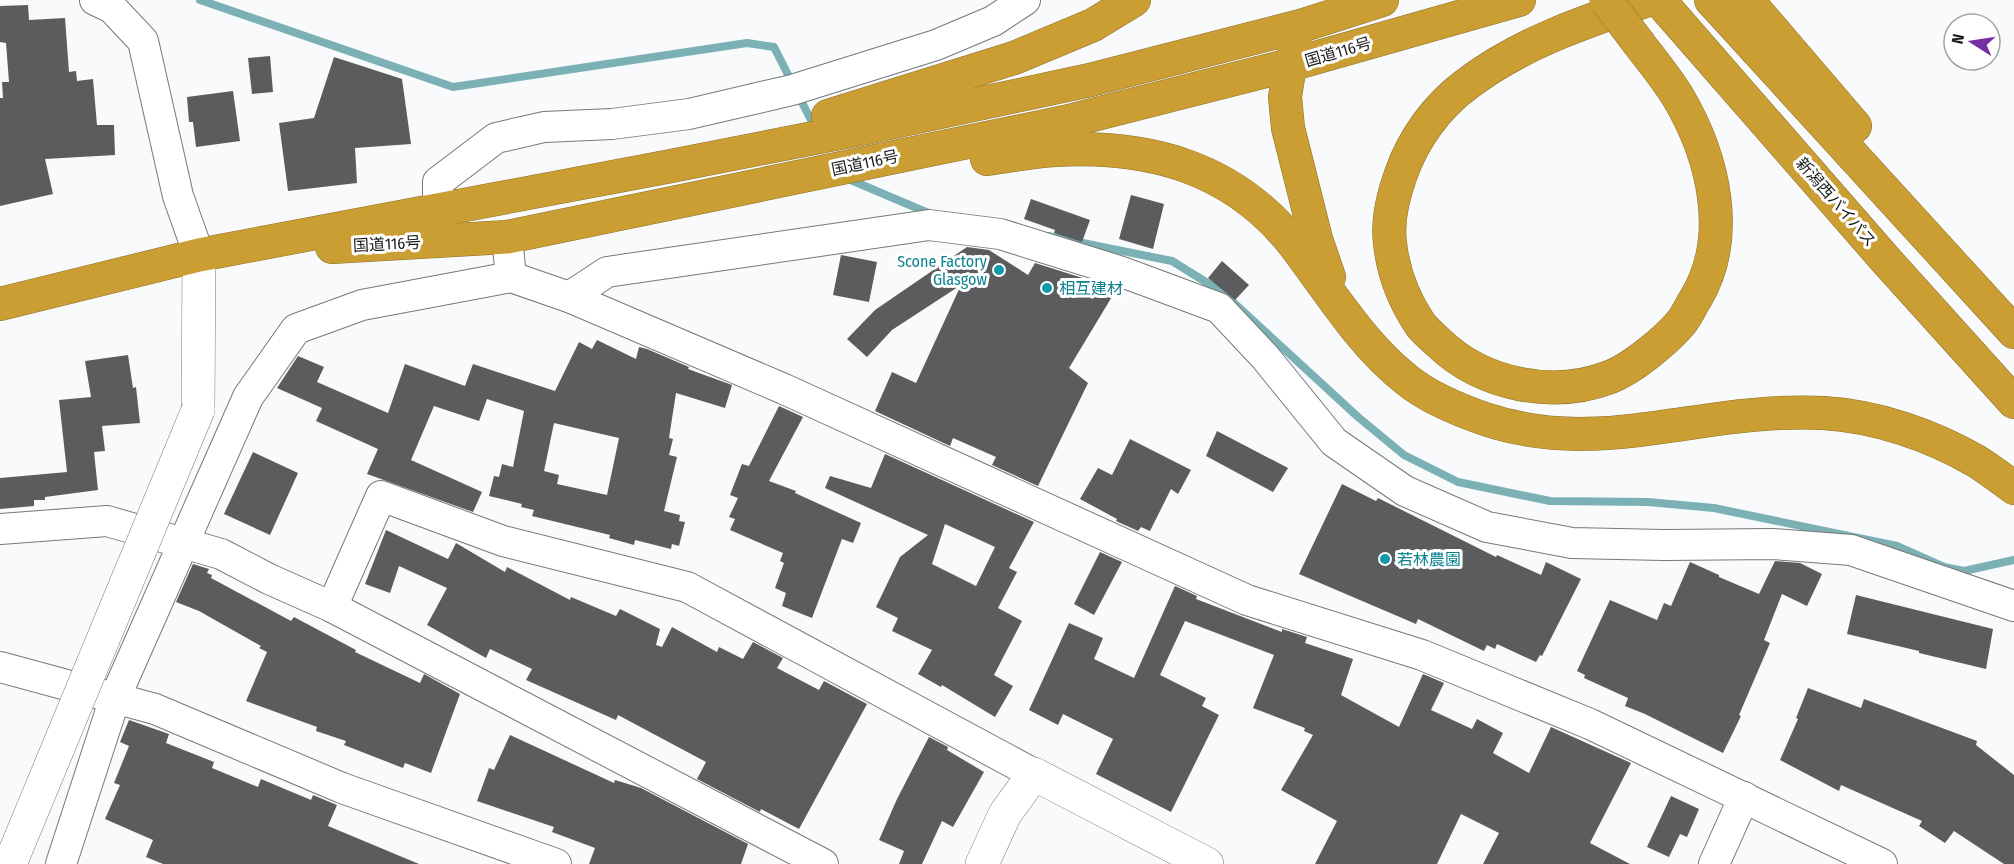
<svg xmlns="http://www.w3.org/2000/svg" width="2014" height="864" font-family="'Fira Sans Condensed','Noto Sans JP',sans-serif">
<rect width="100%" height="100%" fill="#f8fafb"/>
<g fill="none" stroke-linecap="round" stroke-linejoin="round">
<g stroke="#7bb1b5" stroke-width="8">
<polyline points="200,0 453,87 747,43 774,47 816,130"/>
<polyline points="846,178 933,215"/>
<polyline points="1048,236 1172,261 1222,292 1358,417 1404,455 1458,482 1550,501 1648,502 1714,508 1897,546 1944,567 1964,571 2014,560"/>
</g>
</g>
<g fill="#5a5c5d" fill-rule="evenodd">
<polygon points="28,5 29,20 65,18 69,72 76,71 77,81 93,79 97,125 114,125 115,155 45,159 53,194 0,206 0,98 3,98 2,82 9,82 6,43 0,42 0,6"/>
<polygon points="270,56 273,92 252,94 248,58"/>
<polygon points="334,57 402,79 411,144 355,148 357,183 288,191 279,123 314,118"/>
<polygon points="233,91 240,141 196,147 193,122 189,122 187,97"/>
<polygon points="1131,195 1164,204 1153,249 1119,239"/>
<polygon points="1031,199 1090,220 1082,242 1054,233 1055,230 1024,219"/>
<polygon points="967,247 989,250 1028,275 1035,263 1108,286 1116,290 1069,368 1088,383 1038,486 992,465 996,457 953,438 950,446 875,411 892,372 916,383 961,285 892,330 867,357 847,339 875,310"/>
<polygon points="841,255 877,262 869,302 833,295"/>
<polygon points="1222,261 1249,285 1235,300 1208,278"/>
<path d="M597 340 636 359 639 347 647 349 689 367 688 369 732 385 725 408 676 393 669 438 673 439 669 455 677 457 664 511 680 515 679 521 685 522 679 546 672 544 671 549 635 540 634 545 609 538 610 535 532 516 534 510 521 507 522 504 489 496 494 476 499 477 502 464 513 467 524 411 487 399 479 421 434 406 411 460 482 492 473 512 367 474 378 449 316 421 322 408 277 388 298 356 324 367 317 382 388 413 405 364 465 386 473 364 555 391 579 342 592 349ZM554 423 619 438 607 495 557 484 559 475 544 471Z"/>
<polygon points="128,355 133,388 136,387 140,423 102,426 105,451 94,452 98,490 45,497 45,500 34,500 34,506 0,509 0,478 67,472 59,400 91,397 85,361"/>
<polygon points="779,406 803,417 769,481 796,491 795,493 861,523 853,543 842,539 812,618 782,606 786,593 775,588 784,563 780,561 783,553 730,530 735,519 729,517 738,498 730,495 742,464 749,466"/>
<polygon points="1217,431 1288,468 1273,492 1206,456"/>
<polygon points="1130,439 1191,470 1178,494 1171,489 1150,531 1141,527 1138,531 1116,521 1117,519 1080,499 1098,468 1112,475"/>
<polygon points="253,452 298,473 270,535 224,514"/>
<path d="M885 454 1034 522 1009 568 1017 572 998 608 1022 621 994 675 1013 686 995 717 942 685 941 687 918 674 932 650 892 631 898 618 876 607 900 557 928 535 825 488 830 476 871 488ZM945 524 995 547 976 586 932 564Z"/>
<polygon points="1342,484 1376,501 1378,498 1496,557 1497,555 1541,575 1546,562 1581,579 1542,656 1540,655 1536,662 1497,644 1495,649 1487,645 1484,651 1418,619 1416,624 1299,574"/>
<polygon points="386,530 448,559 456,543 505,572 507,567 570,600 571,597 616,616 620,609 660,629 656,645 662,647 672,627 717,652 719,647 743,659 753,642 783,658 777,668 819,690 824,681 867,704 799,829 761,809 760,812 697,779 706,762 618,715 616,720 526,680 532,669 490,649 486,658 427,625 447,588 399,566 390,593 365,584"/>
<polygon points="1100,552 1122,562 1094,615 1074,604"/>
<polygon points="1775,561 1800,563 1822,574 1807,606 1782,594 1764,640 1770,643 1739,715 1741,716 1723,753 1645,714 1625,706 1628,698 1584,678 1585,675 1577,671 1610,600 1657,620 1664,603 1671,606 1690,562 1719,575 1719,577 1759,594"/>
<polygon points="193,564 209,569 207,573 212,575 211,578 291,621 294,617 356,650 355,652 420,683 424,674 460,694 431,773 405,763 403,768 344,745 346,741 316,731 317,727 246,701 267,652 259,648 261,646 199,611 176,602"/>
<polygon points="1175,586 1197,596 1196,599 1282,632 1282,629 1307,637 1305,643 1353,659 1341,695 1399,727 1423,674 1444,683 1431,710 1472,729 1477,719 1503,733 1493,753 1529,773 1551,727 1631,763 1590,843 1630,864 1483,864 1499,833 1461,814 1437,864 1315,864 1337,821 1281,790 1313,735 1304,731 1305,728 1253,708 1274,655 1185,621 1160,675 1206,698 1202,706 1219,715 1171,812 1096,774 1113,739 1063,714 1058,725 1029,710 1069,623 1103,638 1094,659 1134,678"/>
<polygon points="1856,595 1993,629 1986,669 1919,653 1919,651 1847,634"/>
<polygon points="1808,688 1861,708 1864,699 1977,741 1976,745 2014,775 2014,864 2004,864 1954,831 1945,843 1919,826 1922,821 1841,785 1839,791 1780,760 1798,719 1796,718"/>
<polygon points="129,720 169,734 166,743 214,762 212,768 258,787 261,779 311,800 313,795 337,805 328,826 419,864 163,864 146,857 153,840 105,819 120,785 114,783 129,746 120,742"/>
<polygon points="510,735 614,783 615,780 641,788 748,844 741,864 589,864 595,848 552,832 554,827 477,801 489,768 494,770"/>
<polygon points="929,737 948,747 947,750 984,772 953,827 942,821 922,864 899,864 904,851 879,840 897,799"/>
<polygon points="1671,796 1699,809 1687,837 1680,834 1669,857 1647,847"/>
</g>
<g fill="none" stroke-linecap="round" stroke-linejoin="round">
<defs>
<g id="street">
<polyline points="95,0 112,8 143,41 178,196 199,255"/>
<polyline points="438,209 438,182 496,138 544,127 612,124 689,114 792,90 936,45 993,21 1025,0"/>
<polyline points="507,237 511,277 569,297 784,389 1247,600 1422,655 1590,724 1882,864"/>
<polyline points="569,297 607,272 929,225 1000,234 1122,272 1219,308 1265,357 1334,442 1405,491 1487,527 1572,543 1664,545 1773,544 1851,550 2014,606"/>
<polyline points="0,529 107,521 221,554 269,579 332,607 823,864"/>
<polyline points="332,607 381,496 503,541 687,587 1034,774"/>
<polyline points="0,667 155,709 342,788 556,864"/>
<polyline points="61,864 115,698 248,397 296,329 362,305 511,277"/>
<polyline points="1714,864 1744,797"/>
</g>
<g id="secondary">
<polyline points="198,410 199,255"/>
<polyline points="982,864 1005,814 1034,774 1207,864"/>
</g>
<g id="highway">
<polyline points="1659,0 1884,258 2014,402"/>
<polyline points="1711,0 2014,332"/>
<polyline points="1747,0 1855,126"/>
<path d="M1640 45C1653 62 1667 79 1678 97 1713 156 1733 236 1696 298 1690 307 1686 318 1679 325 1663 343 1631 369 1610 377 1553 399 1483 385 1439 343 1433 337 1425 331 1420 324 1404 300 1393 272 1390 243 1387 220 1393 196 1401 174 1413 139 1437 106 1467 84 1521 43 1584 22 1648 0"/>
<polyline points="1296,48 1290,65 1285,97 1288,128 1316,239 1329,277"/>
<polyline points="828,116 1014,58 1093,25 1134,0"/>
<path d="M987 159C1010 156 1033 151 1056 150 1149 145 1232 167 1293 243 1329 290 1360 343 1407 380 1429 398 1459 410 1485 419 1568 447 1641 429 1725 418 1757 414 1791 411 1823 413 1876 416 1931 435 1976 461 1989 469 2002 479 2014 488"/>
<polyline points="332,247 507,237 1065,122 1290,65 1519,0"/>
<polyline points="0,304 199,255 666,167 865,128 1090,80 1304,25 1382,0"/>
</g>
</defs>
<use href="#street" stroke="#777879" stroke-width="32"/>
<use href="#secondary" stroke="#777879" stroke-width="34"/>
<use href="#highway" stroke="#8d702b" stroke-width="34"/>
<use href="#street" stroke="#fff" stroke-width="30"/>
<use href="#secondary" stroke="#fff" stroke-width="33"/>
<use href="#highway" stroke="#cb9e34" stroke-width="33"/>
<defs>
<polyline id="secondary-bridge" points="10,864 198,410"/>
<polyline id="highway-bridge" points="1606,0 1640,45"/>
</defs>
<use href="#secondary-bridge" stroke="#777879" stroke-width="34" stroke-linecap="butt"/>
<use href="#highway-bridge" stroke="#8d702b" stroke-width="34" stroke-linecap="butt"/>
<use href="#secondary-bridge" stroke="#fff" stroke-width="33"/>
<use href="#highway-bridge" stroke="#cb9e34" stroke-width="33"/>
</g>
<g fill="#0f9aa8" stroke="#fff" stroke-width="2">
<circle cx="999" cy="270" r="6"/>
<circle cx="1047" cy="288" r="6"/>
<circle cx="1385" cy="559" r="6"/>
</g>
<g text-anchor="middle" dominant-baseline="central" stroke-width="6" stroke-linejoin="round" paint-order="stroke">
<g font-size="16" fill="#1a1b1b" stroke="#fff">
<text transform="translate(1338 52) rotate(-16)">国道116号</text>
<text transform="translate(865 163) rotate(-12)">国道116号</text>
<text transform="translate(1836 202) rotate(49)">新潟西バイパス</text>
<text transform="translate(387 244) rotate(-3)">国道116号</text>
</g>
<g font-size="16" fill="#0d838f" stroke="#fff" text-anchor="start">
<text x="987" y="261" text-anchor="end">Scone Factory<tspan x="987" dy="18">Glasgow</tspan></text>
<text x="1059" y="288">相互建材</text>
<text x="1397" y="559">若林農園</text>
</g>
</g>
<g transform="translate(1972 42) rotate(282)"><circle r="28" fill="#ffffff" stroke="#a3a4a4" stroke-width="1.5"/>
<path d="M0-4.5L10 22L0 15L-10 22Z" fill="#762fa2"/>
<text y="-9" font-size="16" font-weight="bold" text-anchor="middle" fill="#1a1b1b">N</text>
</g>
</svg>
